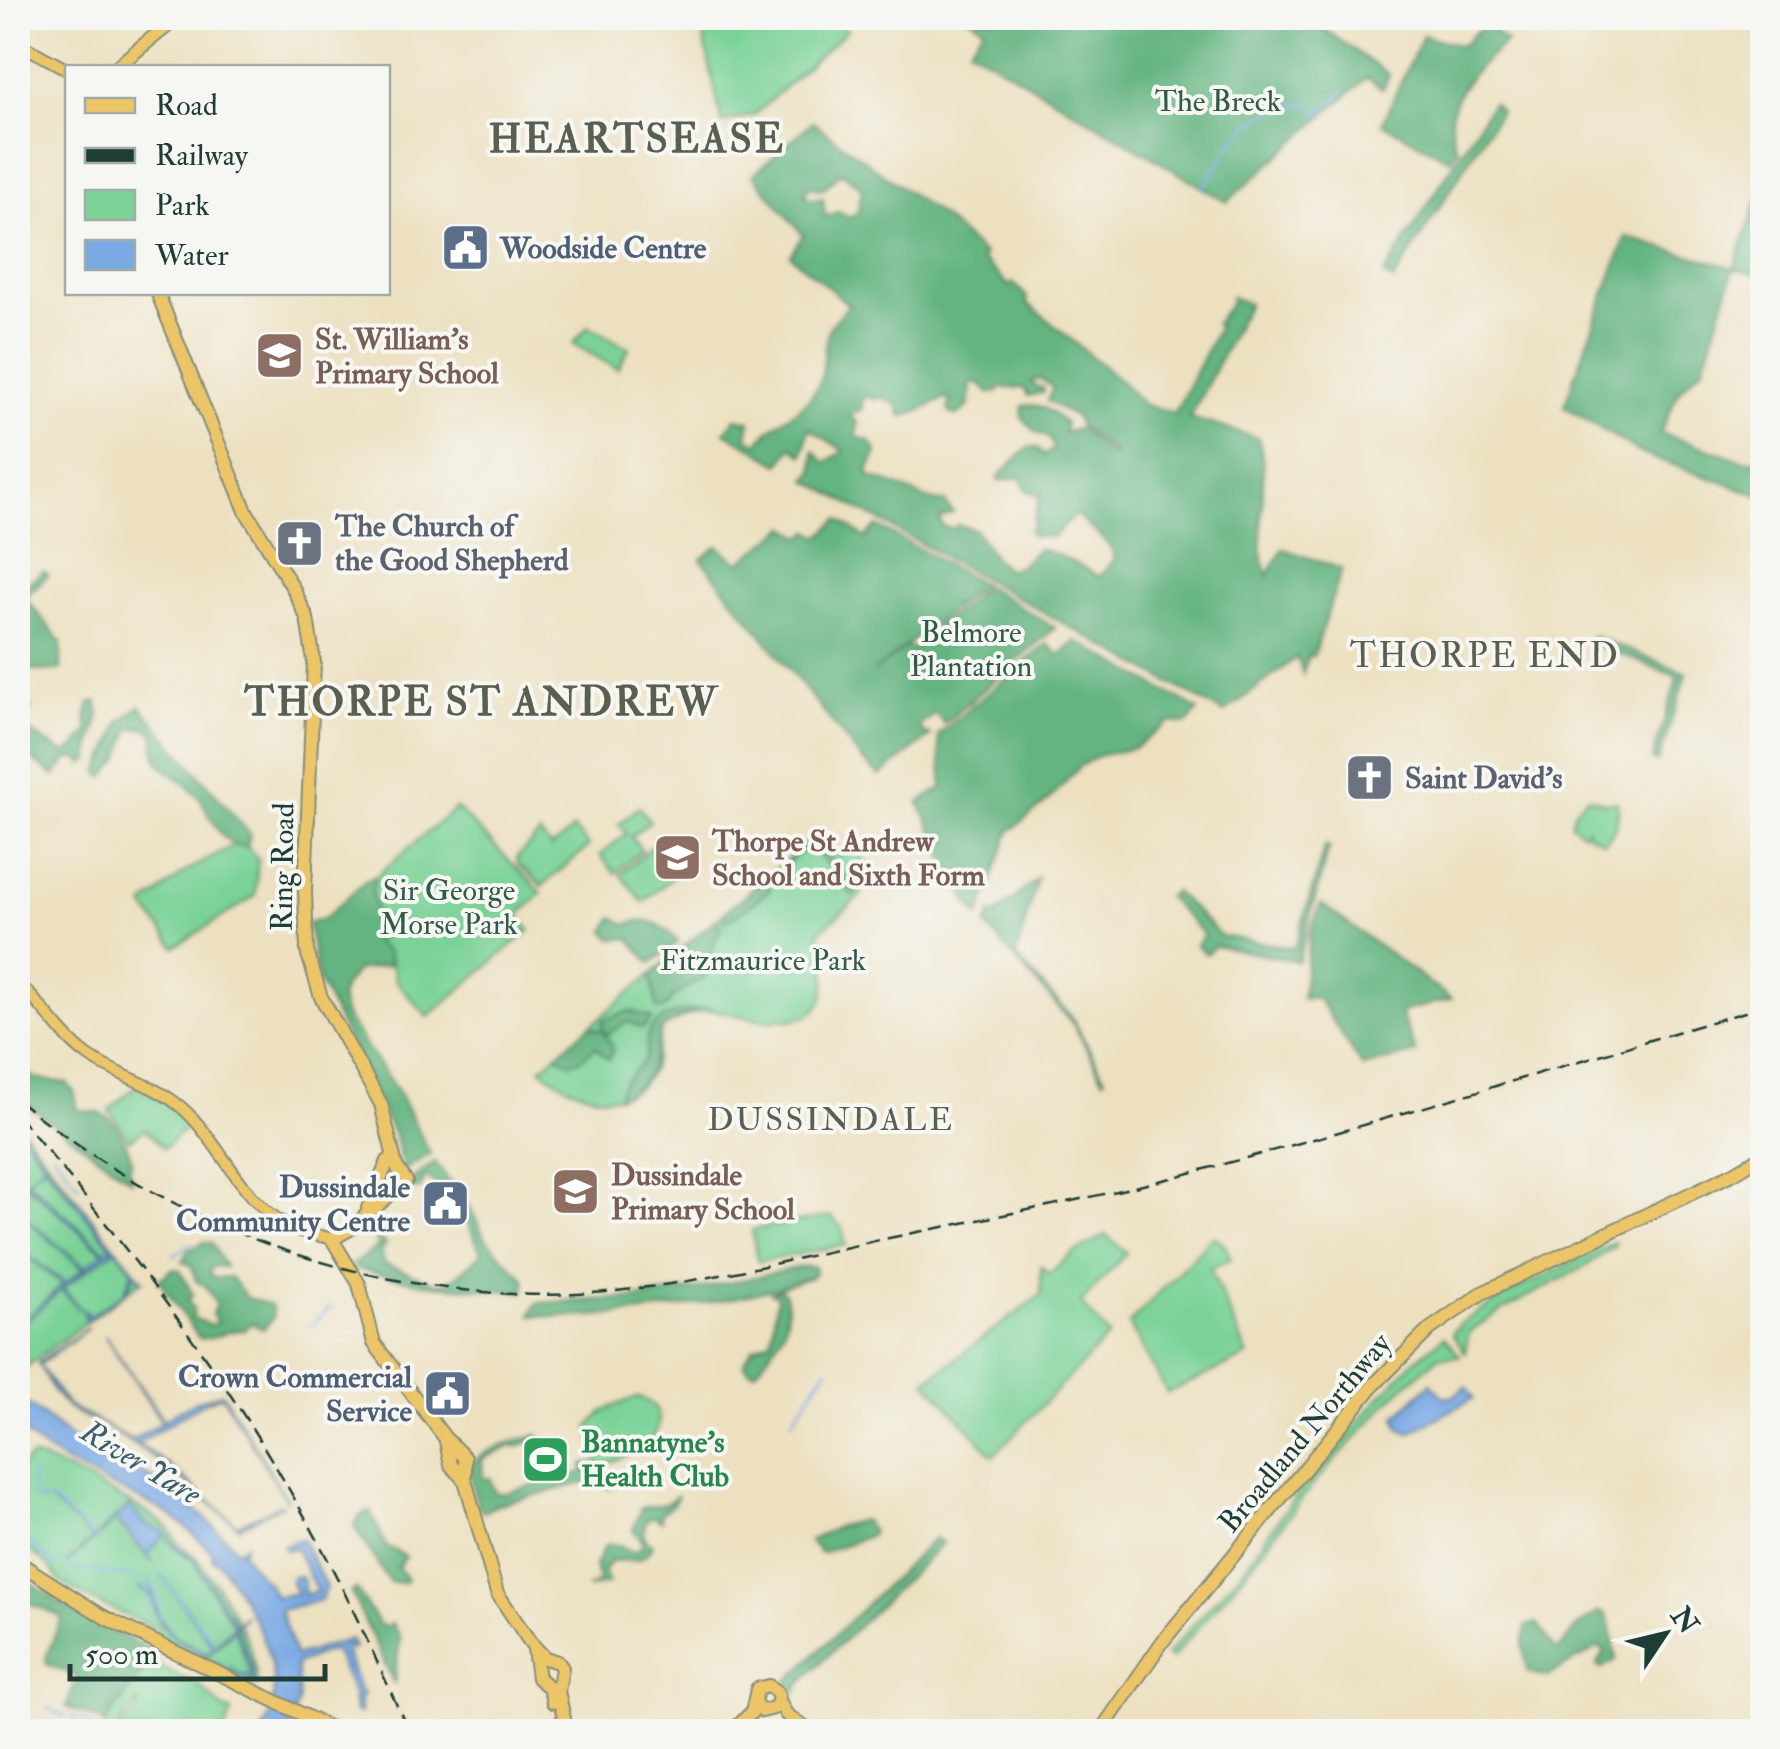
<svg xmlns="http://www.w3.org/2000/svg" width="1780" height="1749" font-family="'IM FELL Double Pica',serif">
<rect width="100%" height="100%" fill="#f6f6f2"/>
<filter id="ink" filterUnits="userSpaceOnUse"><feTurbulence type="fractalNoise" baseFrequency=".01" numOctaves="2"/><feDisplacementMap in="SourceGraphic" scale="20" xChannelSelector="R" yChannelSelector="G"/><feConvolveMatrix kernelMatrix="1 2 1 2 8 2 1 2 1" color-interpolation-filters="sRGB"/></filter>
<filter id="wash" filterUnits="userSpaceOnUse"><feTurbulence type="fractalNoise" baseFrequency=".0048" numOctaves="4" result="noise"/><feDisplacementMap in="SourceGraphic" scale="40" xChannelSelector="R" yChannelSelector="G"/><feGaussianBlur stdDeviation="2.25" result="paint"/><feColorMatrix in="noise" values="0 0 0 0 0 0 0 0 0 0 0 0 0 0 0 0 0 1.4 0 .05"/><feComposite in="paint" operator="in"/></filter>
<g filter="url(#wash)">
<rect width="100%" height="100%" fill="#ece0c0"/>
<g fill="#7ad297" stroke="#4c8866" stroke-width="2.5">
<polygon points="734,18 832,18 847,30 754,115 722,123 702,28 734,20"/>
<polygon points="588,326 629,348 618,369 573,344"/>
<path d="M1587 797 1607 803 1616 801C1622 812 1614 834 1605 842L1588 834 1587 828 1583 833 1571 823 1575 809Z"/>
<polygon points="639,807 650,821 631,837 642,850 615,873 600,855 626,834 619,824"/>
<polygon points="456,808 542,893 518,916 530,930 428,1017 396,981 387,952 375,942 372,895 375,877"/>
<polygon points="574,829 589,846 542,886 518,864 517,857 540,834 551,848"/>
<path d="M822 830 839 857 853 846 868 865 854 876 846 868 862 895 819 932C827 967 839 1022 783 1020L780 1017 773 1021C716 1016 718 997 661 1029 658 1044 657 1064 648 1076 623 1114 568 1093 541 1068Z"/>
<polygon points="661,839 685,867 643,902 620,874"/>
<polygon points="233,845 247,847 258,859 255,896 175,947 144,906 185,872"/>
<polygon points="136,1086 165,1101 191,1123 164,1148 145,1129 129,1140 109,1110"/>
<polygon points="18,1123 141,1281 18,1373"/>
<polygon points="831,1216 842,1228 846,1245 758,1262 752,1230"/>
<polygon points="1106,1235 1126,1253 1081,1303 1109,1336 993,1456 926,1381 1041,1295 1041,1266 1049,1274 1072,1254"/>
<polygon points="1213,1236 1224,1243 1231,1259 1210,1268 1248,1356 1167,1393 1129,1324"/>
<path d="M1614 1242 1615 1246C1570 1280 1515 1298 1469 1332L1465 1352 1452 1334 1454 1329 1459 1330 1458 1325 1508 1294Z"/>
<polygon points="1444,1337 1460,1356 1438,1357 1394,1396 1311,1487 1247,1571 1171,1659 1166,1655 1244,1568 1291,1502 1366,1413 1412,1363"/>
<path d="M637 1397C648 1400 657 1406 659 1418 662 1444 620 1459 601 1466L589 1427 604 1410Z"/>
<path d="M31 1457C53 1460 149 1511 167 1527 172 1532 175 1541 181 1546 186 1551 193 1554 198 1560 220 1588 260 1650 256 1685L159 1639 157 1629 97 1603 59 1581 51 1568 18 1541 20 1467Z"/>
<polygon points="144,1662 149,1668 156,1664 201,1687 222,1708 232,1712 225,1731 120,1731 136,1712 138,1701 116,1731 109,1731 103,1726 141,1673"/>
</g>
<g fill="#63b480" stroke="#41785a" stroke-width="2.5" fill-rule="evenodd">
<polygon points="971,18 1308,18 1389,75 1383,88 1366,78 1227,202 969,48 984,28"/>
<path d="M1489 20 1497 34 1507 42C1475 69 1434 104 1458 149L1450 160 1382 123 1423 35 1461 46Z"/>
<polygon points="1492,103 1500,111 1393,281 1384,275"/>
<path d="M812 122 943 218 984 255 981 258 1009 286 1013 283 1027 297 1026 302 1121 381 1144 405 1175 413 1218 327 1215 324 1231 302V297L1248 304 1190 418 1258 438C1272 480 1251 539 1268 575L1283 549 1342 569 1313 656 1308 655 1303 674 1297 657 1224 713 807 480 814 471V451L825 463 844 451 809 428 803 455 792 447 780 464 725 432 736 418 750 421 747 437 758 444C772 421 800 414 815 391 828 373 821 348 829 329 832 321 843 312 849 305L790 255 803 235 753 175ZM841 172 862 188 858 212 850 217 838 212 825 217 823 198 809 199 804 194 810 186 822 190ZM1040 379 1053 388 1047 401 1076 417 1078 425 1115 453 1113 456 1078 429 1064 433 1065 423C1052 413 1041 402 1023 406L1022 417 1036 432 1049 438 1054 449 1045 455 1036 447 1028 448 999 476V481L1020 477 1027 491 1040 495 1032 529 1029 530 1032 536 1053 537 1076 514C1089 530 1110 538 1115 559L1099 577C1086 568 1052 551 1038 549L1021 565 1008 570 995 559 976 530 958 525 953 529 942 526 940 518 953 513 945 502C927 504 897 482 871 478L868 471 877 452 870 441 856 437 858 423 849 415 862 409 863 399 868 396 875 400 879 397 897 404 902 416C919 414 931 404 947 398L951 403 948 407 950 413 957 416 969 406 971 383 980 384 990 393 998 392 1000 388H1024L1028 396 1044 392 1042 387H1036L1031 381Z"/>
<polygon points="1762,188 1762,276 1734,269 1704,366 1679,391 1660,433 1745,461 1762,459 1762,496 1642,454 1564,406 1626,237 1734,268"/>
<polygon points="839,519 865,538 877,526 984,585 955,606 950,604 954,607 874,672 905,647 912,649 932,636 931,630 987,587 1055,628 944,724 935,713 919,726 924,734 931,735 880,776 863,761 701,559 718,546 739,563 787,527 803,537 810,531 820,537"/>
<path d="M44 571 48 575 25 597 61 642V669C48 672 28 672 18 664V590Z"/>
<polygon points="1592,636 1687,673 1658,762 1652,760 1678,677 1589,642"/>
<path d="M1077 641 1198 710 1187 724 1170 722 1134 748 1097 756 1079 767 1048 801 1010 831 979 917C952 884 939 840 919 803L943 787 938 735 1047 644 1059 655Z"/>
<path d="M97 701C104 722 88 741 90 761L84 764 77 758 69 759 54 776 18 749V706L23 702 31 707 22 720 27 730 64 753 74 749 89 730 86 718 90 703Z"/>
<path d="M140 706 250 834 247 847C217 847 212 811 195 793 185 781 169 775 159 762 151 752 158 743 153 732L145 728 130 729 120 759 104 777 99 774 121 721Z"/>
<polygon points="818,833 818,843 853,889 856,894 853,897 810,844 766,882 770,890 726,922 722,915"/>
<polygon points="1325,846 1329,846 1298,961 1215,946 1206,954 1196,945 1204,935 1167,897 1174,891 1221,936 1295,948"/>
<polygon points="375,877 372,895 382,933 375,942 387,952 391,964 356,971 344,986 340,998 345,1016 400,1095 430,1154 406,1169 403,1170 395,1137 318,980 308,923 325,918 366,880"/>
<polygon points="1037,879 1016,957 1071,1016 1105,1078 1103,1079 1074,1025 986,926 991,913 995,915"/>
<polygon points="1321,904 1451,999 1400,1012 1416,1053 1363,1067 1317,997 1302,999 1310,932"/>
<path d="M614 917 626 925C647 914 664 925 678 942L651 963 629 938 612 939 605 931Z"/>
<polygon points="714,921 723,927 716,936 705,977 673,997 665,1008 657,1009 651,975"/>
<path d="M713 1008 690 1013 661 1029C654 1059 651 1086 618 1097 621 1077 637 1074 645 1058 648 1051 645 1042 648 1034 658 1012 693 1010 713 1008Z"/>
<polygon points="630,1011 652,1018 643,1028 627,1022 608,1034 603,1031 613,1048 609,1060 596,1047 580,1060 571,1063 556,1055 590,1026 602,1031 603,1020"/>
<path d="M18 1064 36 1079 67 1083 74 1092 78 1110C86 1112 97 1111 104 1115 117 1122 128 1146 132 1160L129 1168 131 1180 18 1098Z"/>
<path d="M435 1162 471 1210 485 1238 525 1280 524 1292 431 1285 356 1269 353 1264 379 1246 367 1223 368 1221 386 1245 381 1249 384 1264 434 1282 448 1283 482 1254C468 1223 458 1195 426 1177L419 1190 414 1188 411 1180Z"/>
<path d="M204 1242 212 1243 225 1267 213 1266 209 1273 215 1278 230 1277 247 1298 272 1306 273 1318 263 1329 251 1323 245 1330C226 1329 217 1340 199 1338L159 1280 172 1269 180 1270 193 1295 188 1301 193 1308V1318L211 1325 217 1323 212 1314 216 1305 206 1286 196 1281 191 1265 183 1262 188 1251Z"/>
<path d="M806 1266 814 1267 815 1273 811 1277C741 1303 605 1322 531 1315L537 1303 637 1298 704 1288Z"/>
<path d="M780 1289 784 1292C795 1324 774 1348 755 1372L749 1370 744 1363 753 1348 771 1340 777 1296 771 1293Z"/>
<path d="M537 1435 541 1438 516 1447 514 1445 482 1459 483 1479 490 1478 495 1492 502 1494 584 1472 583 1464 596 1462 611 1488 583 1483 495 1505 485 1512 479 1508C476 1497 468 1478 471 1467 477 1450 521 1439 537 1435Z"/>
<path d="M678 1495 673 1505 661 1513V1521L651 1516 645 1523 644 1537 652 1545C642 1566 629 1559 611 1561L603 1571 609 1583 587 1588 599 1582 595 1566 605 1545H619L633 1552 642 1547 641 1538 633 1530 641 1508 665 1504Z"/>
<polygon points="370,1511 386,1546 406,1557 398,1567 407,1580 403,1583 389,1582 354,1526 362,1514"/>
<polygon points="863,1520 872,1532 869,1536 821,1553 809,1541 839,1526"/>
<polygon points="935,1538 942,1544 803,1680 794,1695 791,1713 782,1693 788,1681"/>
<polygon points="18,1574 65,1606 151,1650 141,1673 105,1722 66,1707 78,1677 47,1664 46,1658 62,1617 18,1599"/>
<polygon points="356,1589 378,1623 385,1627 392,1623 400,1638 394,1683 351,1592"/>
<polygon points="1599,1611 1605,1614 1611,1628 1616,1660 1601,1668 1597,1665 1605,1652 1599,1647 1546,1677 1528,1672 1523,1645 1526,1626 1537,1623 1554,1648 1559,1650 1573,1631"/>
</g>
<g fill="#7aa9e4" stroke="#4c738c" stroke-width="2.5" fill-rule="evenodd">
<polygon points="18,1128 144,1282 135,1273 126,1293 86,1321 83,1310 90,1316 124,1293 133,1270 116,1249 63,1288 80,1310 61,1290 18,1327 63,1284 18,1249 65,1283 84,1269 18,1212 85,1267 104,1253 30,1187 21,1188 34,1172 27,1181 105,1251 112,1248 45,1165 36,1171 44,1163"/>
<polygon points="88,1328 39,1365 68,1406 132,1440 162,1422 105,1336 163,1420 196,1401 222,1393 287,1500 222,1395 206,1401 137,1444 167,1464 237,1525 283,1504 239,1527 163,1463 107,1427 69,1409 54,1392 38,1363"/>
<polygon points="1431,1383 1442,1396 1453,1397 1466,1386 1474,1398 1409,1433 1399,1428 1396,1416"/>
<path d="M18 1396 81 1446 117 1464 139 1471 182 1497 238 1550 245 1545 242 1553 265 1582 267 1581 275 1597 297 1593 291 1583 292 1577 299 1576 303 1580 305 1595 317 1591 296 1549H292L294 1547 286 1550 284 1545 302 1539 326 1587 321 1600 280 1610 295 1656 351 1639 354 1647 349 1649 347 1645 344 1647 360 1693 364 1694 360 1698V1713L355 1712 353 1694 335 1652 329 1651 296 1664 299 1699 289 1731H262C296 1678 250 1609 220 1563L212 1559 213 1553C197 1539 183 1522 165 1512 121 1488 48 1462 18 1426Z"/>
<path d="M39 1499 52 1502 94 1538 129 1505 146 1525 164 1532 175 1546 192 1557 235 1624 246 1616 236 1627 251 1664 254 1684 192 1656 198 1652C162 1633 162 1629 148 1594L138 1587 145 1588 151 1595 157 1617 150 1583 159 1617 175 1636 207 1653 214 1647 160 1574 215 1644 234 1626 192 1559 175 1548 165 1534 148 1554 153 1563 116 1520 66 1564 93 1539 52 1502ZM235 1628 252 1677 239 1674 231 1668 223 1669 220 1663 203 1659 202 1654 207 1656Z"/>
</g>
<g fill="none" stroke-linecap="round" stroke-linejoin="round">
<g stroke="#7aa9e4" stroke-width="2.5">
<path d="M1233 141C1253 117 1277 107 1308 104L1319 113 1345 90"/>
<path d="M1202 188C1214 173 1221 157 1233 142"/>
<polyline points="52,1152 79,1185"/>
<polyline points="174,1256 191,1243"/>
<polyline points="309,1326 330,1308"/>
<polyline points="792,1421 828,1368"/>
<polyline points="31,1474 35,1501"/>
<polyline points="41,1500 53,1501 94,1538"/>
<polyline points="18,1533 56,1566"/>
<polyline points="69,1568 135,1578"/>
<polyline points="160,1575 216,1645"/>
<polyline points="143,1579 149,1580 156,1594 160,1619"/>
<polyline points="143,1587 150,1594 153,1606"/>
<polyline points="47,1708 61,1714"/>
<polyline points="62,1716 66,1715"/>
<polyline points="72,1717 98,1727"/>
</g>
<polyline stroke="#3a5d69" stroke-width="2.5" stroke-dasharray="12 10" stroke-linecap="butt" points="19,1397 24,1428"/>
</g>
</g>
<g filter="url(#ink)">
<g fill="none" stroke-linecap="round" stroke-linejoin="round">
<defs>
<g id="major">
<polyline points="18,43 68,70"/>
<path d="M18 983C43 1005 60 1035 87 1055 116 1076 153 1083 181 1107 224 1144 240 1204 295 1229 307 1235 320 1235 332 1239"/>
</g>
<g id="highway">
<polyline points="115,68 177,18"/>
<polyline points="157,292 246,511 293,588 307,618 314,662 305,891 307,951 321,997 381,1104 396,1166 406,1181 350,1229 332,1239"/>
<polyline points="368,1208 388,1161"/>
<polyline points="332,1239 359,1284 374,1343 445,1438 465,1458 465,1480 497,1593 530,1642 545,1658 558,1662 562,1668 558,1691 567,1732"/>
<polyline points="446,1441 451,1465 464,1480"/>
<polyline points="18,1562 104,1617 338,1732"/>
<polyline points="534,1649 538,1678 550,1688 553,1702"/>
<polyline points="779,1701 786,1714 810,1732"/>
<polyline points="732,1732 752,1712 757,1689 769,1686 777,1692 779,1701 774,1708 762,1711 755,1704"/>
<polyline points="1100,1732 1163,1641 1373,1386 1430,1329 1482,1293 1734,1173 1759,1158 1762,1150"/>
</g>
</defs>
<use href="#major" stroke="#868e7a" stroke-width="14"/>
<use href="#highway" stroke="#868e7a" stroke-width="16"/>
<use href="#major" stroke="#edc569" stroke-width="10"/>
<use href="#highway" stroke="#edc569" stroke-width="12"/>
<g stroke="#1f3d34" stroke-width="2.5" stroke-dasharray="15 8" stroke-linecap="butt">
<path d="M18 1100C159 1216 329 1285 513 1294 640 1300 761 1266 884 1239 980 1219 1077 1202 1171 1178 1370 1126 1566 1064 1762 1007"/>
<path d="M18 1115C119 1237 216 1361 294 1498 338 1573 373 1653 409 1732"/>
</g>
</g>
</g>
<defs>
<symbol id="civic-square" viewBox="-11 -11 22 22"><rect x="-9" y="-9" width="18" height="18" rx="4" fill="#5c6f8a" stroke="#f6f6f2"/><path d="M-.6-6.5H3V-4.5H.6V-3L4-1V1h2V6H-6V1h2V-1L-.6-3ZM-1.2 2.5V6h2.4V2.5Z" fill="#fff"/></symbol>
<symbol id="school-square" viewBox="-11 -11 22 22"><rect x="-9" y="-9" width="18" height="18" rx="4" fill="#8d6e63" stroke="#f6f6f2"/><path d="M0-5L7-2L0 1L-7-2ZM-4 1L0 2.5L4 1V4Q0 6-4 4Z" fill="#fff"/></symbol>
<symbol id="church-square" viewBox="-11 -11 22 22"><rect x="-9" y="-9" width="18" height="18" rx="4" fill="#6b7280" stroke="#f6f6f2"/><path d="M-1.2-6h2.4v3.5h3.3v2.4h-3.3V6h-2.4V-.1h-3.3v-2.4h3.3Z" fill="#fff"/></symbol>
<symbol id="stadium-square" viewBox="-11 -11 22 22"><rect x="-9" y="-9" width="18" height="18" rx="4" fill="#2e9e5b" stroke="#f6f6f2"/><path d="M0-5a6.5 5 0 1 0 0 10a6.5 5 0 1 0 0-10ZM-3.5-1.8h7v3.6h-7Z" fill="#fff"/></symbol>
</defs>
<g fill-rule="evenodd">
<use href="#civic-square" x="438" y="220" width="55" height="55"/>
<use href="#school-square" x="252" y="328" width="55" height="55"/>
<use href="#church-square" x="272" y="516" width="55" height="55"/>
<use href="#church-square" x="1342" y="750" width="55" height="55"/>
<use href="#school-square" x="650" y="830" width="55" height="55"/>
<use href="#school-square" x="548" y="1164" width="55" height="55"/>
<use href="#civic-square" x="418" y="1176" width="55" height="55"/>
<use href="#civic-square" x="420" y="1366" width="55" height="55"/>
<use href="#stadium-square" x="518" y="1432" width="55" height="55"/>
</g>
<g text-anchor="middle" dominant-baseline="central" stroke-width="8" stroke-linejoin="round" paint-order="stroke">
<g font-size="30" fill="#315b48" stroke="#f6f6f2">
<text x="1218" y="101">The Breck</text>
<text x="971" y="632">Belmore<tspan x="971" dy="34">Plantation</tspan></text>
<text x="449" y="890">Sir George<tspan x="449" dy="34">Morse Park</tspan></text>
<text x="763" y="960">Fitzmaurice Park</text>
</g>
<g font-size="30" font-weight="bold" fill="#4e5e75" stroke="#f6f6f2" text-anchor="end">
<text x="500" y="248" text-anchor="start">Woodside Centre</text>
<text x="410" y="1187">Dussindale<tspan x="410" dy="34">Community Centre</tspan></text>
<text x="412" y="1377">Crown Commercial<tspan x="412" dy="34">Service</tspan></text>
</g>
<g font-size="30" font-weight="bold" fill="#785e54" stroke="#f6f6f2" text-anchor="start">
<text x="315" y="339">St. William's<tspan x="315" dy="34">Primary School</tspan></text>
<text x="712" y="841">Thorpe St Andrew<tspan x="712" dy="34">School and Sixth Form</tspan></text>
<text x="611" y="1175">Dussindale<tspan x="611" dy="34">Primary School</tspan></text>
</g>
<g font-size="30" font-weight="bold" fill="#5b616d" stroke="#f6f6f2" text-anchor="start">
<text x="335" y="526">The Church of<tspan x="335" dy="34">the Good Shepherd</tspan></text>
<text x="1405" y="778">Saint David's</text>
</g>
<g font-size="30" fill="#1f3d34" stroke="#f6f6f2">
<text transform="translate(283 867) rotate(-89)">Ring Road</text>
<text transform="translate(1305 1433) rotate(-50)">Broadland Northway</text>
</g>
<g font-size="30" font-weight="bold" fill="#27864d" stroke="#f6f6f2" text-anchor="start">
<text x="581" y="1442">Bannatyne's<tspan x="581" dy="34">Health Club</tspan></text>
</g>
<g font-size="32" letter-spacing="2.5" fill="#5b5f50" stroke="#f6f6f2">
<text x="831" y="1120">DUSSINDALE</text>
</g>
<g font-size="32" font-style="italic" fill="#3a5d69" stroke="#f6f6f2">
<text transform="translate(141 1463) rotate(31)">River Yare</text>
</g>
<g font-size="35" letter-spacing="2.5" fill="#5b5f50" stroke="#f6f6f2">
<text x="1485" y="656">THORPE END</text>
</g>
<g font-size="40" font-weight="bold" letter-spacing="2.5" fill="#5b5f50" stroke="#f6f6f2">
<text x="637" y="139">HEARTSEASE</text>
<text x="482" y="702">THORPE ST ANDREW</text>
</g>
</g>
<rect width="1780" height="1749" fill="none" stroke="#f6f6f2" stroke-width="60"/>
<rect x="65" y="65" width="325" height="230" fill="#f6f6f2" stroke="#a0aca6" stroke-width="2.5"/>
<rect x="85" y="98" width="50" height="15" fill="#edc569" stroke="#a0aca6" stroke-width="2.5"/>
<text x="155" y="115" font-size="30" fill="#1f3d34">Road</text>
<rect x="85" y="148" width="50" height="15" fill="#1f3d34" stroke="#a0aca6" stroke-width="2.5"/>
<text x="155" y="165" font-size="30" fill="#1f3d34">Railway</text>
<rect x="85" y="190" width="50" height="30" fill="#7ad297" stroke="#a0aca6" stroke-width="2.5"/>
<text x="155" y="215" font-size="30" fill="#1f3d34">Park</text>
<rect x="85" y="240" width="50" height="30" fill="#7aa9e4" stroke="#a0aca6" stroke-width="2.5"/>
<text x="155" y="265" font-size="30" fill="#1f3d34">Water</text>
<g transform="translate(1665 1634) rotate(55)" stroke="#f6f6f2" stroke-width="8" paint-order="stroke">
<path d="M0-8L18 38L0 25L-18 38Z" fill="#1f3d34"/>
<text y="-15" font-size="28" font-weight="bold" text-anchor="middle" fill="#1f3d34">N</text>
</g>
<path d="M70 1664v15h255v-15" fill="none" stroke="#1f3d34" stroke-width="5"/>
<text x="85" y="1664" font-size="30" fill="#1f3d34" stroke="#f6f6f2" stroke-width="8" paint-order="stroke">500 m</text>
</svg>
